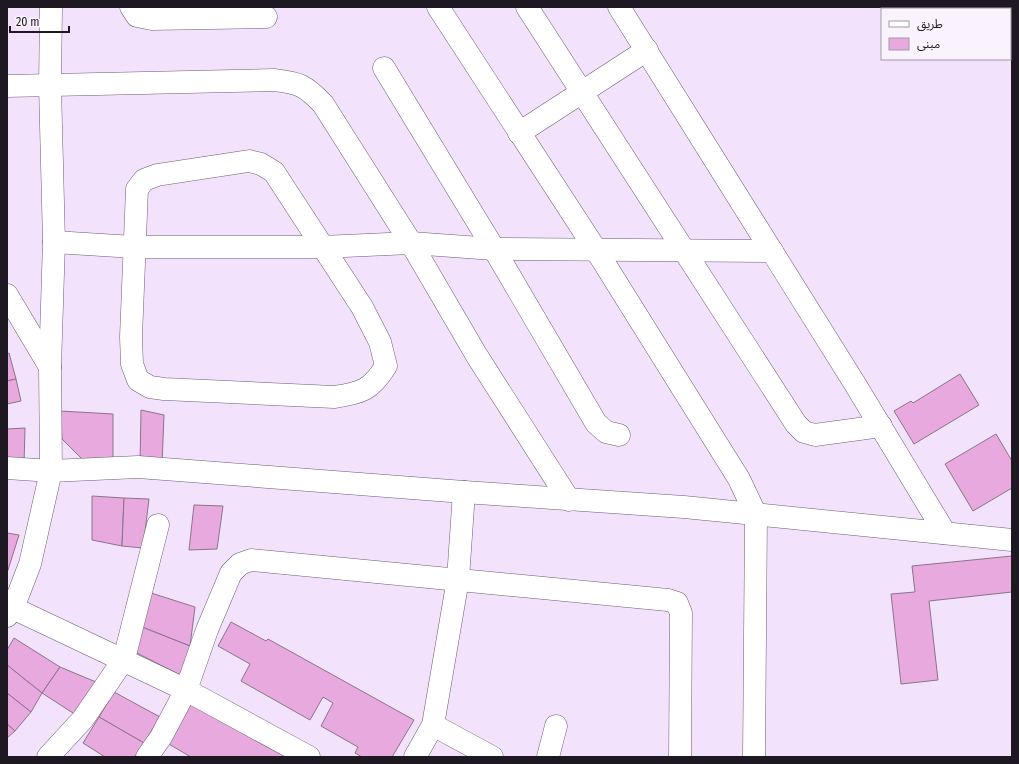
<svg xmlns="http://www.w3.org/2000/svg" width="1019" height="764" font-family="'Fira Sans Condensed','Noto Sans Arabic',sans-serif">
<rect width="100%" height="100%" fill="#f3e2fc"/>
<g fill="#e8a9df" stroke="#8b7488">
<polygon points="9,353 16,379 7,381 7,354"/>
<polygon points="960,374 979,405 914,444 894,411 911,401 913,403"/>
<polygon points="16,379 21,401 7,404 7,381"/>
<polygon points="141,410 164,415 162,465 140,463"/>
<polygon points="60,411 113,414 113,465 87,464 62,439"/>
<polygon points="25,428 24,465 7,462 7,429"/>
<polygon points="996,434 1012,461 1012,488 973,511 945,464"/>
<polygon points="92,496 124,498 122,546 92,540"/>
<polygon points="124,498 149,499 143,548 122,546"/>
<polygon points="194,505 223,506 217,549 189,550"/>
<polygon points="7,533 19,535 7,573"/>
<polygon points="1012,556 1012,592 929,601 938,680 901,684 891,594 915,592 912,566"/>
<polygon points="148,592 195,607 190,646 142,627"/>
<polygon points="231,622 266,641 268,639 414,720 392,757 362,757 355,753 358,747 321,726 333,703 323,697 310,720 241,681 250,664 218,646"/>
<polygon points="142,627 190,646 182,676 135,652"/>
<polygon points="14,638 60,667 42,693 7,665 7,650"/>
<polygon points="7,665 42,693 31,712 7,693"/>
<polygon points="60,667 96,682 76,715 42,693"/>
<polygon points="114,692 160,717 144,743 99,717"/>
<polygon points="7,693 31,712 15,731 7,724"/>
<polygon points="193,700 292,757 191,757 167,743"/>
<polygon points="99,717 144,743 135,757 105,757 83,743"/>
<polygon points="7,724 15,731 7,738"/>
</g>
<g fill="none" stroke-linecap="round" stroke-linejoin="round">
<defs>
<g id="minor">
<polyline points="131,7 137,16 152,19 266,17"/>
<polyline points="438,7 596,250 739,479 756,515 754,757"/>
<polyline points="527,7 796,424 804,432 815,435 881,426"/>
<polyline points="619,7 855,384 945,533"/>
<polyline points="384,68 494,249 596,423 606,432 619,435"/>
<path d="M7 86 274 80C299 83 305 85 323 104L411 243 477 356 569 500"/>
<polyline points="519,133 647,50"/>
<path d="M249 161 261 164 274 172 362 307 380 342 386 366C371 390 362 393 334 397L164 389 150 387 138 380 132 364 131 337 137 189 144 180 157 175Z"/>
<polyline points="54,242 134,247 322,247 411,243 494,249 772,251"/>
<polyline points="7,295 50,367"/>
<polyline points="7,468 51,471 138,467 464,492 684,507 1012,540"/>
<polyline points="13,608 186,690 309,757"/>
<polyline points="7,616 13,608 30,564 51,471 50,367 54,242 50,86 51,7"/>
<polyline points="433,725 492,757"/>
<polyline points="48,757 83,719 124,659 158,525"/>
<polyline points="147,757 161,737 186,690 207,630 231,573 240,564 251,560 668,600 677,603 681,613 680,757"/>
<polyline points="415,757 433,725 458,579 464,492"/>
<polyline points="548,757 556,726"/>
</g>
</defs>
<use href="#minor" stroke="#6c5d74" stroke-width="23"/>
<use href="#minor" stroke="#fff" stroke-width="22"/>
</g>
<rect width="1019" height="764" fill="none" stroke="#1e1822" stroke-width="16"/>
<rect x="881" y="8" width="130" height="52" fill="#faf3fe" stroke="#a29ba6"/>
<rect x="889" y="21" width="20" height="6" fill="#ffffff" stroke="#a29ba6"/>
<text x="917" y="28" font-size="12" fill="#1e1822">طريق</text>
<rect x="889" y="38" width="20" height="12" fill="#e8a9df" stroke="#a29ba6"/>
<text x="917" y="48" font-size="12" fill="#1e1822">مبنى</text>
<path d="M10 26v6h59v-6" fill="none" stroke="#1e1822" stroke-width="2"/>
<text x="16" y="26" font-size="12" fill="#1e1822" stroke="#faf3fe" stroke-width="3" paint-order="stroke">20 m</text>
</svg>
